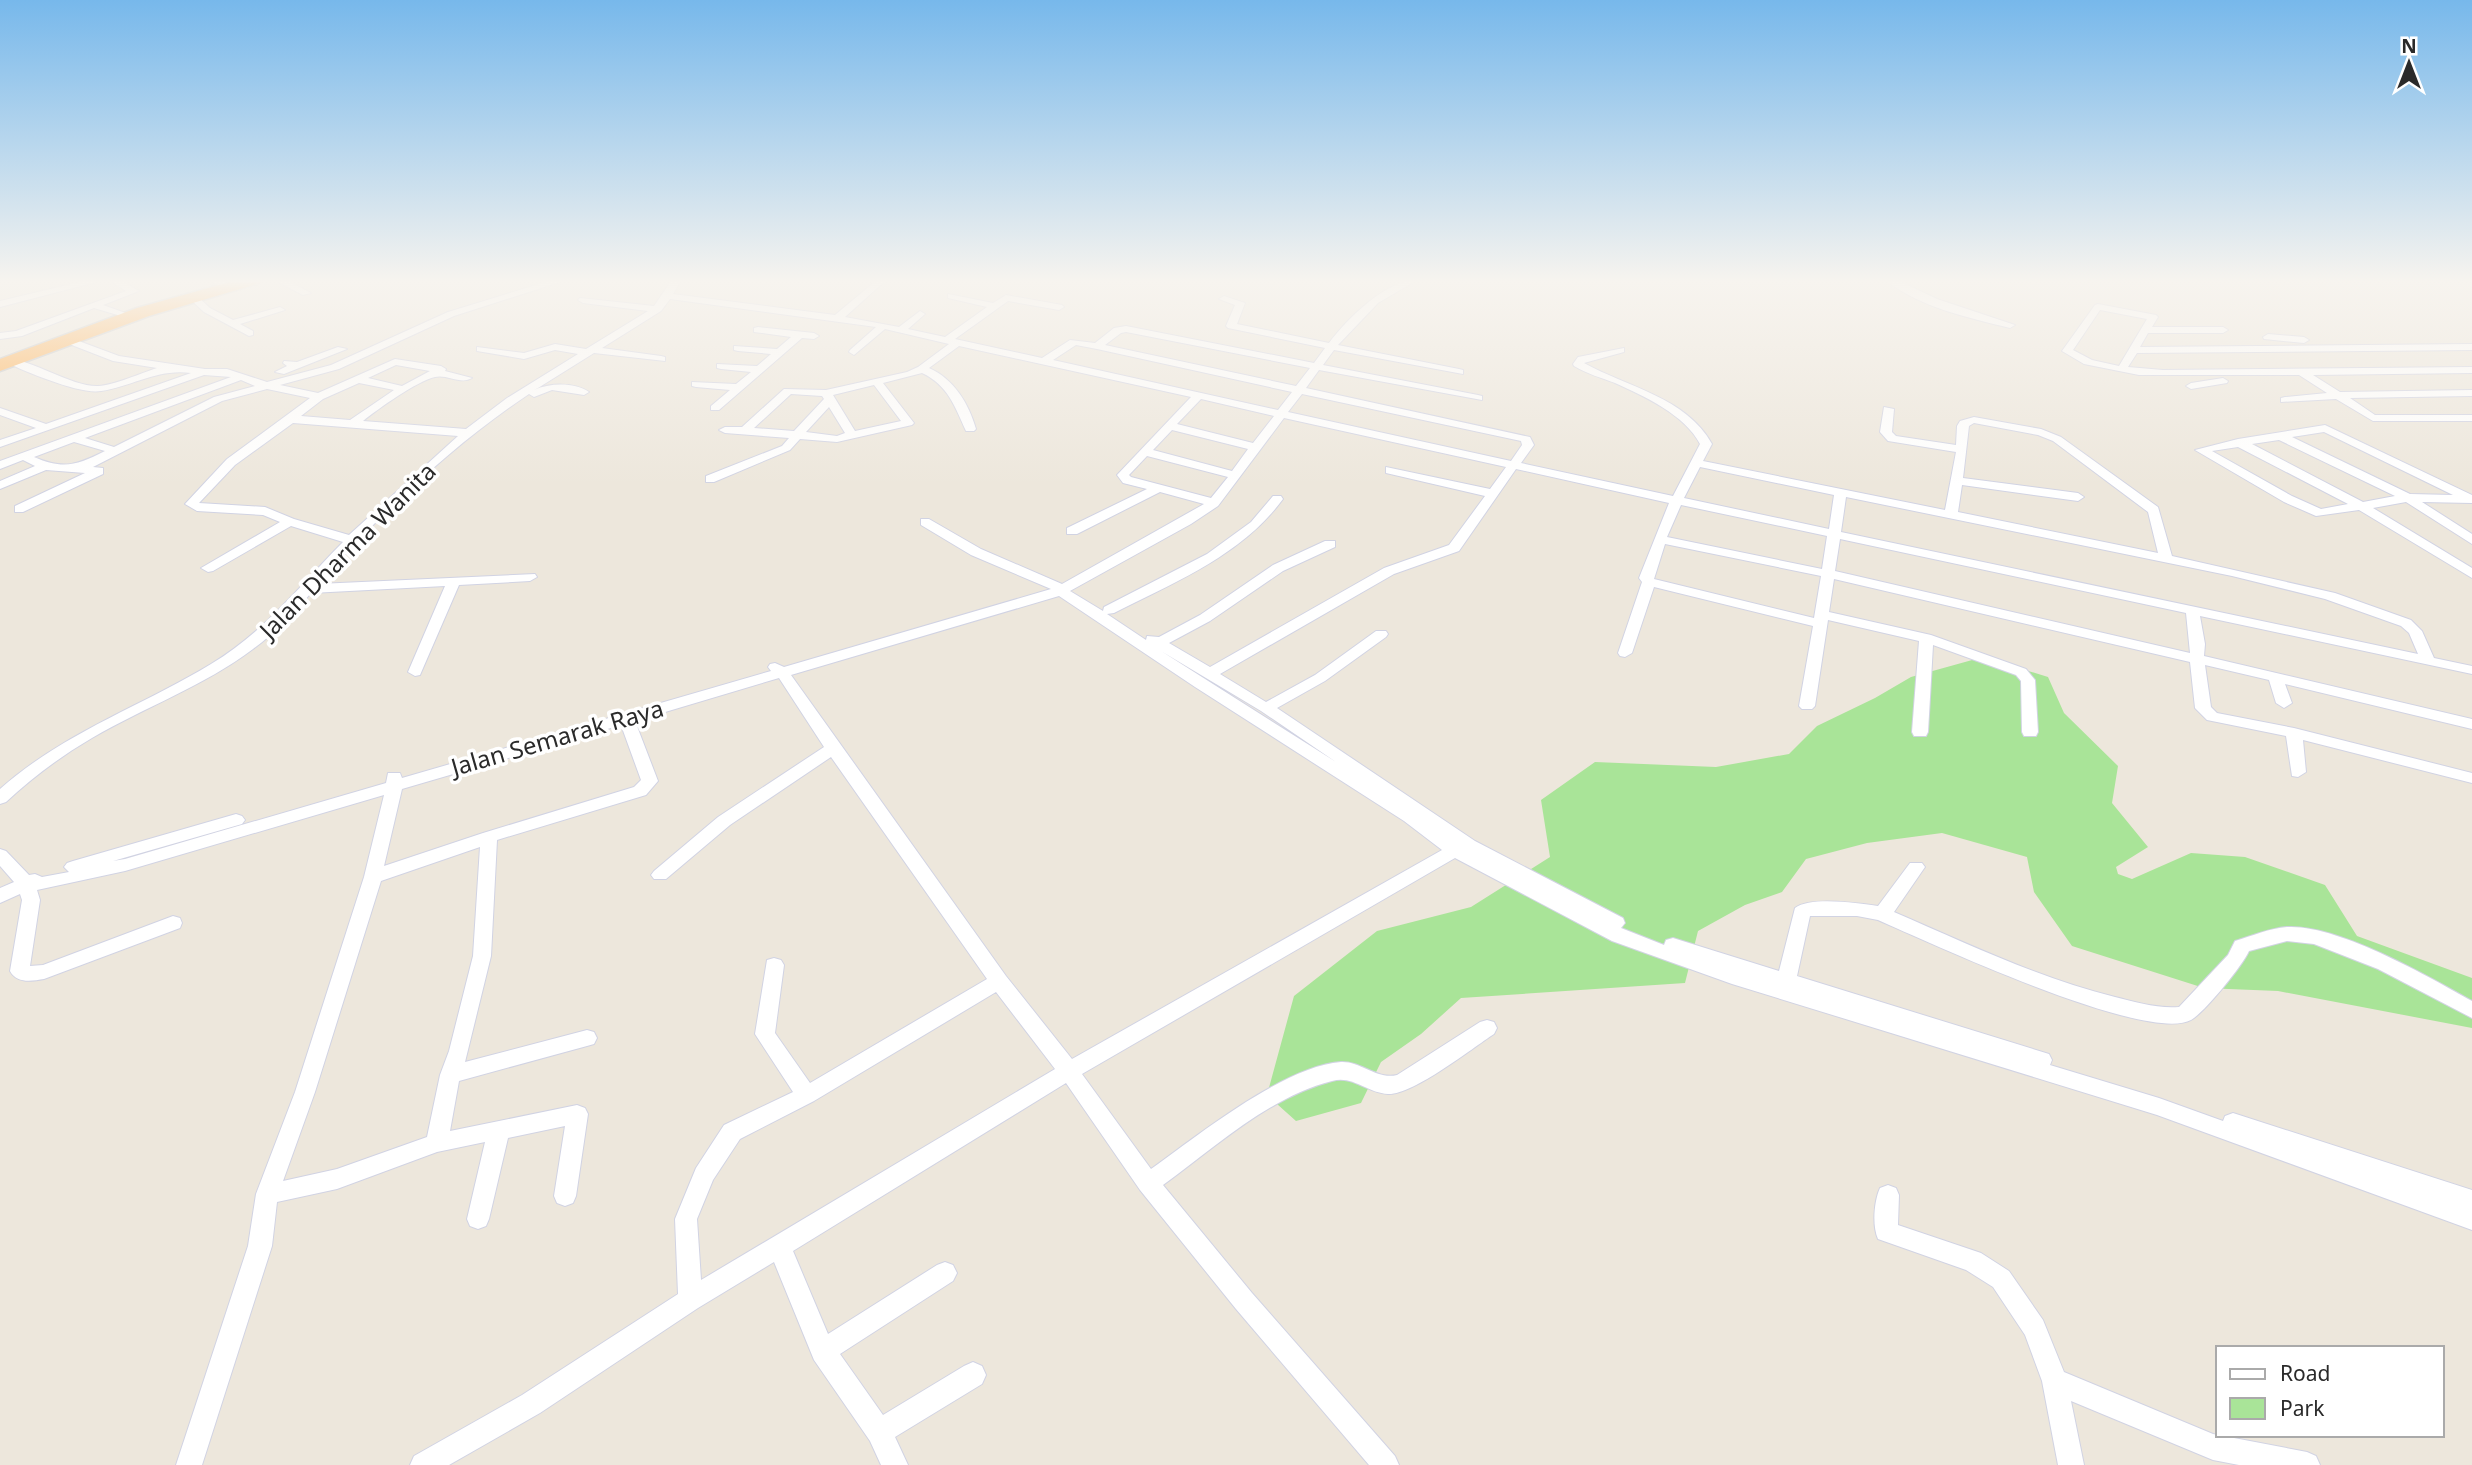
<svg xmlns="http://www.w3.org/2000/svg" width="2472" height="1465" font-family="'Noto Sans',sans-serif">
<rect width="100%" height="100%" fill="#ede7dc"/>
<polygon fill="#a9e498" points="1983,657 2048,677 2064,713 2118,766 2112,803 2148,847 2116,867 2118,874 2132,879 2191,853 2245,857 2325,885 2357,936 2472,978 2472,1028 2278,991 2204,988 2072,946 2034,892 2027,857 1942,833 1867,843 1806,859 1782,892 1745,905 1698,931 1685,983 1461,998 1421,1034 1381,1062 1361,1103 1296,1121 1267,1095 1294,996 1377,931 1471,907 1550,857 1541,800 1595,762 1716,767 1789,754 1817,726 1875,698 1911,677"/>
<g fill="none" stroke-linecap="round" stroke-linejoin="round">
<defs>
<g id="street">
<polygon points="88,280 104,280 0,307 0,301"/>
<polygon points="109,280 120,280 139,291 103,305 131,315 131,319 94,308 22,336 0,339 0,333 16,331 126,291"/>
<polygon points="208,280 220,280 234,287 226,289"/>
<polygon points="274,280 286,280 311,293 303,295"/>
<path d="M552 280H566L454 316 339 369 280 385 318 393 395 359 441 366 446 369 445 371 472 378C461 385 447 374 435 377 417 381 378 409 363 421L466 429 507 398 578 354 555 350 524 359 477 351V347L524 353 555 344 586 349 648 311 583 303 578 300 580 298 654 306 672 280H681L673 294 835 315 877 280H886L845 317 899 327 920 311 925 314 908 329 945 337 987 307 948 298V294L993 303 1006 295 1062 305 1064 307 1059 310 1008 301 955 339 1042 358 1070 340 1095 343 1114 328 1126 326 1314 363 1325 348 1228 328 1226 326 1235 305 1219 299 1224 296 1245 303 1237 324 1329 343C1347 319 1386 280 1417 280L1378 303 1338 345 1459 369 1463 370V374L1334 350 1323 365 1478 395 1482 396V400L1319 370 1306 388 1530 437 1534 445 1521 463 1673 496 1700 444C1685 415 1644 396 1615 383 1602 378 1587 374 1574 366L1573 364 1578 357 1624 348V352L1584 363C1627 387 1686 397 1712 444L1703 461 1945 510 1956 452 1888 441 1880 432 1884 407 1894 409 1892 432 1896 436 1956 445 1957 426 1960 421 1974 417 2041 429 2061 437 2158 507 2172 556 2335 593 2411 620 2422 631 2434 658 2472 666V674L2200 616 2205 644 2204 656 2472 719V729L2285 684 2292 703 2284 708 2276 703 2269 680 2205 665 2211 707 2217 713 2294 728 2472 773V783L2303 740 2306 772 2298 777 2292 776 2286 736 2207 720 2195 708 2190 662 1834 579 1829 612 1931 635 2026 669 2035 680 2038 732 2036 736H2024L2022 732 2021 681 2016 675 1933 645 1928 732 1926 736H1914L1912 732 1919 641 1828 620 1815 706 1812 709H1802L1799 706 1813 626 1654 587 1632 653 1625 657 1620 656 1618 653 1642 582 1639 578 1669 503 1516 469 1459 551 1394 574 1220 674 1266 702 1315 675 1376 631H1386L1388 634 1386 637 1325 681 1277 708 1475 841 1623 918 1625 923 1621 928 1664 945 1666 940 1673 938 1779 971 1795 908C1810 896 1858 903 1878 906L1910 863H1922L1925 867 1894 912C1966 943 2038 978 2115 997 2136 1002 2158 1009 2179 1007L2228 955 2235 941C2252 936 2270 928 2287 927 2337 924 2428 976 2472 1001V1018L2378 969 2314 944 2287 941 2249 951C2242 966 2205 1012 2191 1020 2147 1044 1928 942 1878 920L1857 916H1810L1797 976 2049 1054 2052 1060 2050 1065 2159 1098 2223 1121 2225 1116 2233 1113 2472 1190V1230L2157 1115 1732 984 1612 941 1455 858 1082 1074 1151 1169C1197 1136 1284 1066 1341 1062 1361 1061 1377 1080 1397 1075L1480 1022 1487 1020 1494 1022 1497 1028 1494 1034C1471 1049 1413 1095 1388 1094 1367 1093 1353 1075 1332 1081 1269 1097 1214 1148 1163 1185L1252 1293 1395 1456 1399 1465H1369L1236 1309 1140 1190 1066 1083 793 1251 828 1334 937 1265 945 1262 953 1265 957 1273 953 1281 840 1354 883 1415 964 1366 973 1362 982 1366 986 1375 982 1384 895 1437 908 1465H881L870 1441 814 1360 774 1262 698 1308 540 1413 449 1465H410L414 1456 522 1395 678 1294 675 1219 696 1168 724 1125 793 1092 755 1034 767 960 774 958 781 960 784 965 775 1033 810 1083 987 979 831 757 730 825 666 879H654L651 875 654 871 718 817 824 747 779 678 635 721 658 781 646 795 497 840 491 956 465 1062 587 1030 594 1032 597 1038 594 1044 587 1046 459 1081 450 1131 577 1105 585 1108 588 1114 576 1196 573 1203 565 1206 557 1203 554 1196 565 1126 508 1138 489 1219 486 1226 478 1229 470 1226 467 1219 485 1142 437 1152 337 1189 277 1202 272 1246 202 1465H176L248 1246 256 1194 295 1092 364 877 384 795 125 871 37 890 40 900 30 966 43 965 173 916 180 918 182 923 180 928 44 979C32 981 17 984 10 971L22 900 20 894 0 903V888L14 882 0 866V849L6 851 29 875 35 874 42 877 69 872 64 867 67 863 73 861 236 814 242 816 245 820 242 824 113 861 125 859 386 783 388 773H400L402 778 771 671 768 667 770 664 775 663 784 667 1051 589 971 555 921 525V519H929L981 549 1062 584 1204 504 1160 492 1077 534H1067V528L1147 489 1123 483 1117 475 1191 397 959 346 929 368C954 379 969 404 976 429L974 431H966C955 407 948 385 922 373L883 383 914 423 912 425 837 442 800 439 790 450 714 482H706V476L782 446 789 438 725 433 719 430 725 427H742L784 389 826 390 907 372 918 367 949 344 885 329 854 355 849 352 850 350 876 327 670 299 661 311 602 348 661 356 665 357V361L594 353 538 388 534 390C550 383 574 382 589 392L584 395 552 390 534 397 529 394C451 446 380 514 318 584L535 574 537 577 530 581 459 585 420 675 415 676 408 672 445 586 311 593C293 613 275 633 253 649 204 686 145 707 92 738 61 756 33 777 6 802L0 804V789C63 733 140 707 211 664 265 632 300 585 343 542L291 526 213 571 208 572 201 568 280 522 263 515 197 511 185 504 227 459 310 398 267 389 222 401 93 467 103 468V474L23 512H15V506L85 473 46 470 0 489V481L35 466 23 460 0 469V461L231 377 204 375 0 447V440L36 428 0 415V408L46 424 191 373C159 368 133 386 101 391 81 395 27 372 7 363V359C27 357 72 387 98 386 115 385 141 373 157 368L113 361 64 342 63 340 68 337 119 356 205 369H227L267 382 331 365 448 312ZM1126 332 1310 368 1296 386 1105 345 1121 333ZM1076 345 1097 349 1292 392 1278 410 1053 360ZM396 365 430 371 402 386 368 378ZM241 380 255 386 214 397 114 447 85 438ZM359 383 394 390 350 420 301 416 323 399ZM874 385 901 421 855 431 833 395ZM791 394 822 396 824 399 794 431 754 428ZM1302 394 1521 441 1522 445 1511 461 1288 412ZM1201 399 1274 416 1253 443 1177 424ZM829 407 845 433 837 436 806 432ZM1284 418 1506 467 1490 489 1386 467V473L1485 496 1449 545 1384 568 1210 667 1169 643 1210 621 1283 571 1335 547V541H1325L1273 565 1200 615 1159 637 1147 636 1146 640 1107 614 1114 613C1175 582 1242 555 1283 499L1281 496H1273L1251 522 1207 554 1104 607 1103 611 1070 591 1191 524 1218 506ZM293 423 458 436 349 535 294 519 265 507 199 503 235 465ZM1974 423 2038 435 2053 441 2148 512 2158 553 1958 512 1962 485 2078 501 2084 497 2078 493 1963 478 1969 426ZM1172 430 1248 449 1232 471 1153 450ZM74 442 105 451C77 465 64 470 34 457ZM1147 456 1228 477 1211 498 1131 477 1129 475ZM1700 467 1834 495 1829 529 1684 498ZM1846 497 2232 576 2325 599 2401 626 2409 633 2418 654 1841 532ZM1681 505 1827 536 1822 569 1667 537ZM1840 539 2186 613 2190 653 1835 571ZM1665 544 1821 576 1814 618 1654 579ZM1059 596 1195 687 1404 821 1442 850 1072 1059 1006 976 791 675ZM1161 651 1261 711 1336 762ZM621 725 641 780 634 787 483 833 384 866 402 789ZM480 847 473 956 449 1051 440 1075 427 1137 337 1169 283 1181 315 1092 381 881ZM996 992 1055 1069 701 1280 697 1219 713 1180 740 1139 814 1101Z"/>
<path d="M1886 280H1897L1937 299 2015 325 2010 328C1970 318 1918 307 1886 280Z"/>
<polygon points="191,296 197,296 210,308 233,320 280,307 285,310 240,324 253,331 253,335 249,336 204,312 191,300"/>
<path d="M2098 304 2156 315 2158 317 2152 327H2223L2228 330 2223 333H2148L2140 347 2472 344V350L2137 353 2128 367 2163 370 2472 367V373L2313 375 2340 392 2472 390V396L2350 398 2375 415H2472V421H2373L2336 399 2281 402V398L2285 397 2327 393 2299 375H2139L2084 364 2062 351 2095 305ZM2100 310 2147 319 2119 366 2092 360 2073 350Z"/>
<polygon points="758,327 814,333 819,336 814,339 802,338 719,410 711,410 711,406 730,390 696,387 692,386 692,382 736,384 751,372 721,369 717,368 717,364 757,366 771,354 738,351 734,350 734,346 777,349 791,337 754,332 754,328"/>
<polygon points="2268,334 2304,337 2309,340 2304,343 2264,339 2263,337"/>
<polygon points="338,347 347,349 284,374 275,372 287,366 283,363 284,361 297,362"/>
<polygon points="2223,378 2228,381 2227,383 2191,389 2186,386 2191,383"/>
<path d="M2325 425 2472 495V503L2422 502 2472 534V544L2406 502 2373 508 2472 568V578L2359 510 2316 516 2284 502 2195 450 2238 439ZM2324 432 2453 495 2410 494 2292 437ZM2279 440 2395 496 2363 502 2252 444ZM2238 447 2348 504 2321 509 2292 496 2212 451Z"/>
<path d="M1888 1185 1896 1188 1899 1195 1898 1225 1981 1253 2009 1271 2043 1320 2064 1372 2213 1434 2307 1452 2316 1456 2320 1465H2239L2213 1460 2071 1401 2084 1465H2058L2042 1381 2025 1335 1993 1287 1966 1270 1878 1239C1872 1226 1874 1201 1880 1188Z"/>
</g>
<polygon id="highway" points="237,280 262,280 260,283 149,316 0,371 0,359 137,308"/>
</defs>
<use href="#street" stroke="#d1d3e3" stroke-width="2"/>
<use href="#highway" stroke="#c8c8c8" stroke-width="3"/>
<use href="#street" fill="#fff" fill-rule="evenodd"/>
<use href="#highway" fill="#ffb255" fill-rule="evenodd"/>
</g>
<linearGradient id="sky" x2="0" y2="1"><stop stop-color="#77b8eb"/><stop offset="0.58" stop-color="#f7f4ef"/><stop offset="1" stop-color="#f7f4ef" stop-opacity="0"/></linearGradient>
<rect width="2472" height="485" fill="url(#sky)"/>
<g text-anchor="middle" dominant-baseline="central" stroke-width="7" stroke-linejoin="round" paint-order="stroke">
<g font-size="24" fill="#2a2a2a" stroke="#fff">
<text transform="translate(347 550) rotate(-45)">Jalan Dharma Wanita</text>
<text transform="translate(557 737) rotate(-16)">Jalan Semarak Raya</text>
</g>
</g>
<rect x="2216" y="1346" width="228" height="91" fill="#ffffff" stroke="#aaaaaa" stroke-width="2"/>
<rect x="2230" y="1369" width="35" height="10" fill="#ffffff" stroke="#aaaaaa" stroke-width="2"/>
<text x="2280" y="1381" font-size="21" fill="#2a2a2a">Road</text>
<rect x="2230" y="1398" width="35" height="21" fill="#a9e498" stroke="#aaaaaa" stroke-width="2"/>
<text x="2280" y="1416" font-size="21" fill="#2a2a2a">Park</text>
<g transform="translate(2409 63)" stroke="#ffffff" stroke-width="5" paint-order="stroke">
<path d="M0-5L12 26L0 18L-12 26Z" fill="#2a2a2a"/>
<text y="-10" font-size="19" font-weight="bold" text-anchor="middle" fill="#2a2a2a">N</text>
</g>
</svg>
